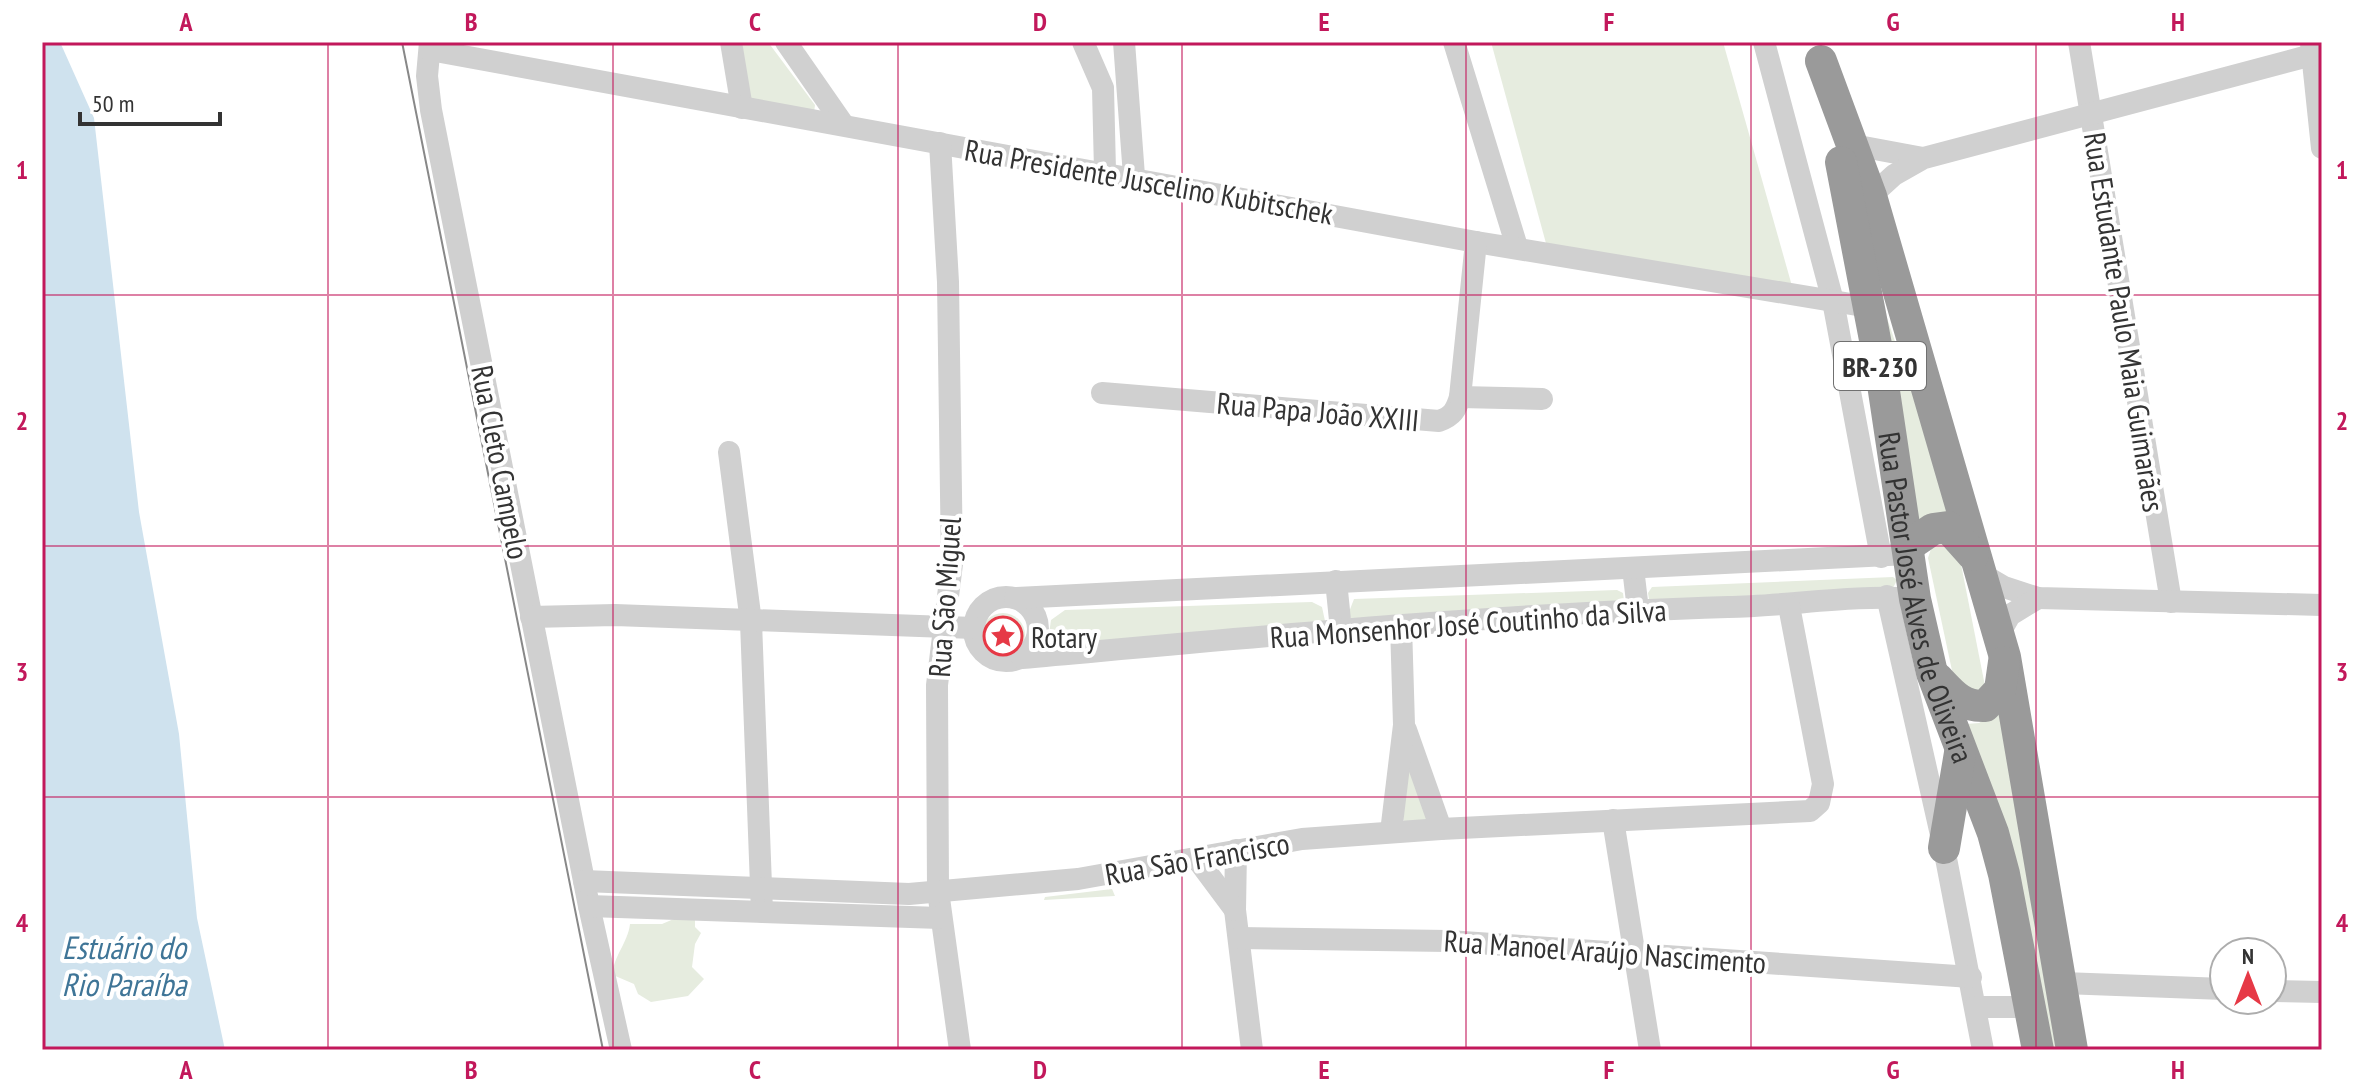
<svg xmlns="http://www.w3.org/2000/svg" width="2364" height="1092" font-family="'PT Sans Narrow',sans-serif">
<rect width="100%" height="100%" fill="#fff"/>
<g fill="#e6ecdf">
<polygon points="740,42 768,42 815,105 814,113 751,102"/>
<polygon points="1491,42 1723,42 1792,286 1547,247"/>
<polygon points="1887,318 1955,518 1916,532 1879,320"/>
<polygon points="1943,542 1959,554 1986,691 1957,694 1928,558 1931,549"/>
<polygon points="1893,577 1897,580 1893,588 1658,601 1649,599 1648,593 1652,587"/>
<polygon points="1617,590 1623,593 1624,601 1351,620 1349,612 1354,599"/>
<polygon points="1312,602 1322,607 1325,621 1059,647 1049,634 1051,620 1065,610"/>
<circle cx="1003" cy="635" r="22"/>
<polygon points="2002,709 2056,1050 2047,1050 1966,724 1979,723"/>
<polygon points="1405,755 1428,815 1425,821 1405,823 1402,817"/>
<polygon points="1112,889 1115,896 1044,900 1045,897"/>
<path d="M695 910V927L701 933 695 944 692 967 704 979 688 996 651 1002 638 994 634 984 613 975C612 958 628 943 630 924H662Z"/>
</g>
<polygon fill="#cfe2ee" points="42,42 60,42 94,118 139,512 179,734 197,918 225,1050 42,1050"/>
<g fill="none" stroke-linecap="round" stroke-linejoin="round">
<g stroke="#d0d0d0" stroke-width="22">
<polyline points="430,42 427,76 431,110 589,906 621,1050"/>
<polyline points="731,42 742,108"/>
<polyline points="786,42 843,124"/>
<polyline points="1083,42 1103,88 1105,171"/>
<polyline points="1124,42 1134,176"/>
<polyline points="1454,42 1517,247"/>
<polyline points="1764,42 1833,301 1881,557"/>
<polyline points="2079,42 2171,602"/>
<polyline points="2311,43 2322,148"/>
<polyline points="430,50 1476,242 1869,307"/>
<polyline points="940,143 948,282 952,564 937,685 938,891 960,1050"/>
<polyline points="1853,145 1923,158"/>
<polyline points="1871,196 1894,175 1924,158 2312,55"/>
<path d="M1102 393 1439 421C1453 416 1456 410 1460 397L1476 242"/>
<polyline points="1460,397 1542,399"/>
<polyline points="729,452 751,622 762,912"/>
<polyline points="1633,568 1638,610"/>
<polyline points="1980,573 2004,587 2038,598 2322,605"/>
<polyline points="1336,581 1341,630"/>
<polyline points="1887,596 1944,848 1983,1050"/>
<circle cx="1006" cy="629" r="32"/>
<polyline points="1015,598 1908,554"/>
<polyline points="531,617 615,615 974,628"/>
<polyline points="1998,636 2010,615 2038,598"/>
<path d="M1022 658C1257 637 1492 614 1728 607 1790 606 1853 594 1915 599"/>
<polyline points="1406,730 1441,829"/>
<polyline points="1613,820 1650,1050"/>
<polyline points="1391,832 1404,725 1401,625"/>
<polyline points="1236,850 1235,910 1252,1050"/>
<polyline points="1197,859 1235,910"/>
<polyline points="584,881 909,894 1078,879 1302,839 1441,829 1810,811 1819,803 1823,784 1789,606"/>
<polyline points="589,906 940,918"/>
<polyline points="1239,938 1448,941 1971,977"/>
<polyline points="2063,983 2224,989"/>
<polyline points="2272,991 2322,992"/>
<polyline points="1976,1007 2031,1007"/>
</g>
<g stroke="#9a9a9a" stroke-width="32">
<polyline points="1821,61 1871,196 2005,657 2072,1050"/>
<path id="s1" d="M1841 162 1881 371 1915 599 1932 673 1993 833 2004 874 2038 1050"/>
<polyline points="1908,546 1933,529 1948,527 1973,555"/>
<path d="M1937 678C1952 694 1962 707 1985 706L2000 690 2004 662"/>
<polyline points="1944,848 1960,753"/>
</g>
<polyline stroke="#888" stroke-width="2" points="402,42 603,1050"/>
</g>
<path fill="none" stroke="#c2185b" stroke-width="2" stroke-opacity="0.55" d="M328 42V1050M613 42V1050M898 42V1050M1182 42V1050M1466 42V1050M1751 42V1050M2036 42V1050M42 295H2322M42 546H2322M42 797H2322"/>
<defs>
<symbol id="sight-ring" viewBox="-11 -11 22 22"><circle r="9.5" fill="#fff" stroke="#e63946" stroke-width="1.5"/><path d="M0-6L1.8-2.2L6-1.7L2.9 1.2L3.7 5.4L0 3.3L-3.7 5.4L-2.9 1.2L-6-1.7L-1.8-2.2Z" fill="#e63946"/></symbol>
</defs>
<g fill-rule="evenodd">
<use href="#sight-ring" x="981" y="614" width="44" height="44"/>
</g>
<g text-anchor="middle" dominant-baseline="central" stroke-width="8" stroke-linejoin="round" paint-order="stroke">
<rect fill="#fff" stroke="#707070" stroke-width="2" x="1834" y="342" width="92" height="48" rx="6"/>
<g font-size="28" font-weight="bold" fill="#333">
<text x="1880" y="366">BR-230</text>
</g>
<g font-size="30" fill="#333" stroke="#fff">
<text transform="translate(1149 181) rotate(10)">Rua Presidente Juscelino Kubitschek</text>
<text transform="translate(2125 322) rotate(81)">Rua Estudante Paulo Maia Guimarães</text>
<text transform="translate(1318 411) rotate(5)">Rua Papa João XXIII</text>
<text transform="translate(501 462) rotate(79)">Rua Cleto Campelo</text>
<text transform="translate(944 597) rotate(-86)">Rua São Miguel</text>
<text stroke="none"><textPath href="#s1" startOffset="444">Rua Pastor José Alves de Oliveira</textPath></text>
<text transform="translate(1468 623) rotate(-4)">Rua Monsenhor José Coutinho da Silva</text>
<text transform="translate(1197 858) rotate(-10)">Rua São Francisco</text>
<text transform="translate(1605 951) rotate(4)">Rua Manoel Araújo Nascimento</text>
</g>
<g font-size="30" fill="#333" stroke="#fff" text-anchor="start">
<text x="1031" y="636">Rotary</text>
</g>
<g font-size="32" font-style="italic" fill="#3f7597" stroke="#fff">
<text x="124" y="947">Estuário do<tspan x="124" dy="37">Rio Paraíba</tspan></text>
</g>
</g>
<rect width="2364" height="1092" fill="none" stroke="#ffffff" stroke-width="88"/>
<g transform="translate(2248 976)"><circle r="38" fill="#ffffff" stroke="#adadad" stroke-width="2"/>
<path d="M0-6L14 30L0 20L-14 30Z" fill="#e63946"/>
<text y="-12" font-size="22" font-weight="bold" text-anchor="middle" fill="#333333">N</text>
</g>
<path d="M80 112v12h140v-12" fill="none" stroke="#333333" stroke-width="4"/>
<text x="92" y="112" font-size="24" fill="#333333" stroke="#ffffff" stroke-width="6" paint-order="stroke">50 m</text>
<rect x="44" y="44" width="2276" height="1004" fill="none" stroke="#c2185b" stroke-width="3"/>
<g font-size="26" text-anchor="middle" font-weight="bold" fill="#c2185b">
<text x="186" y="31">A</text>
<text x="471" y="31">B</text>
<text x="755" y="31">C</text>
<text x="1040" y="31">D</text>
<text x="1324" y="31">E</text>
<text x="1609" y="31">F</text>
<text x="1893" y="31">G</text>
<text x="2178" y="31">H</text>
<text x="22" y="179">1</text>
<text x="2342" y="179">1</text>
<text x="22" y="430">2</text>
<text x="2342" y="430">2</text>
<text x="22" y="681">3</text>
<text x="2342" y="681">3</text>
<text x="22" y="932">4</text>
<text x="2342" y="932">4</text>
<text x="186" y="1079">A</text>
<text x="471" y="1079">B</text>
<text x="755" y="1079">C</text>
<text x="1040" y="1079">D</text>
<text x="1324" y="1079">E</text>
<text x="1609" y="1079">F</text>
<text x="1893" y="1079">G</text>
<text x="2178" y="1079">H</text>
</g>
</svg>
